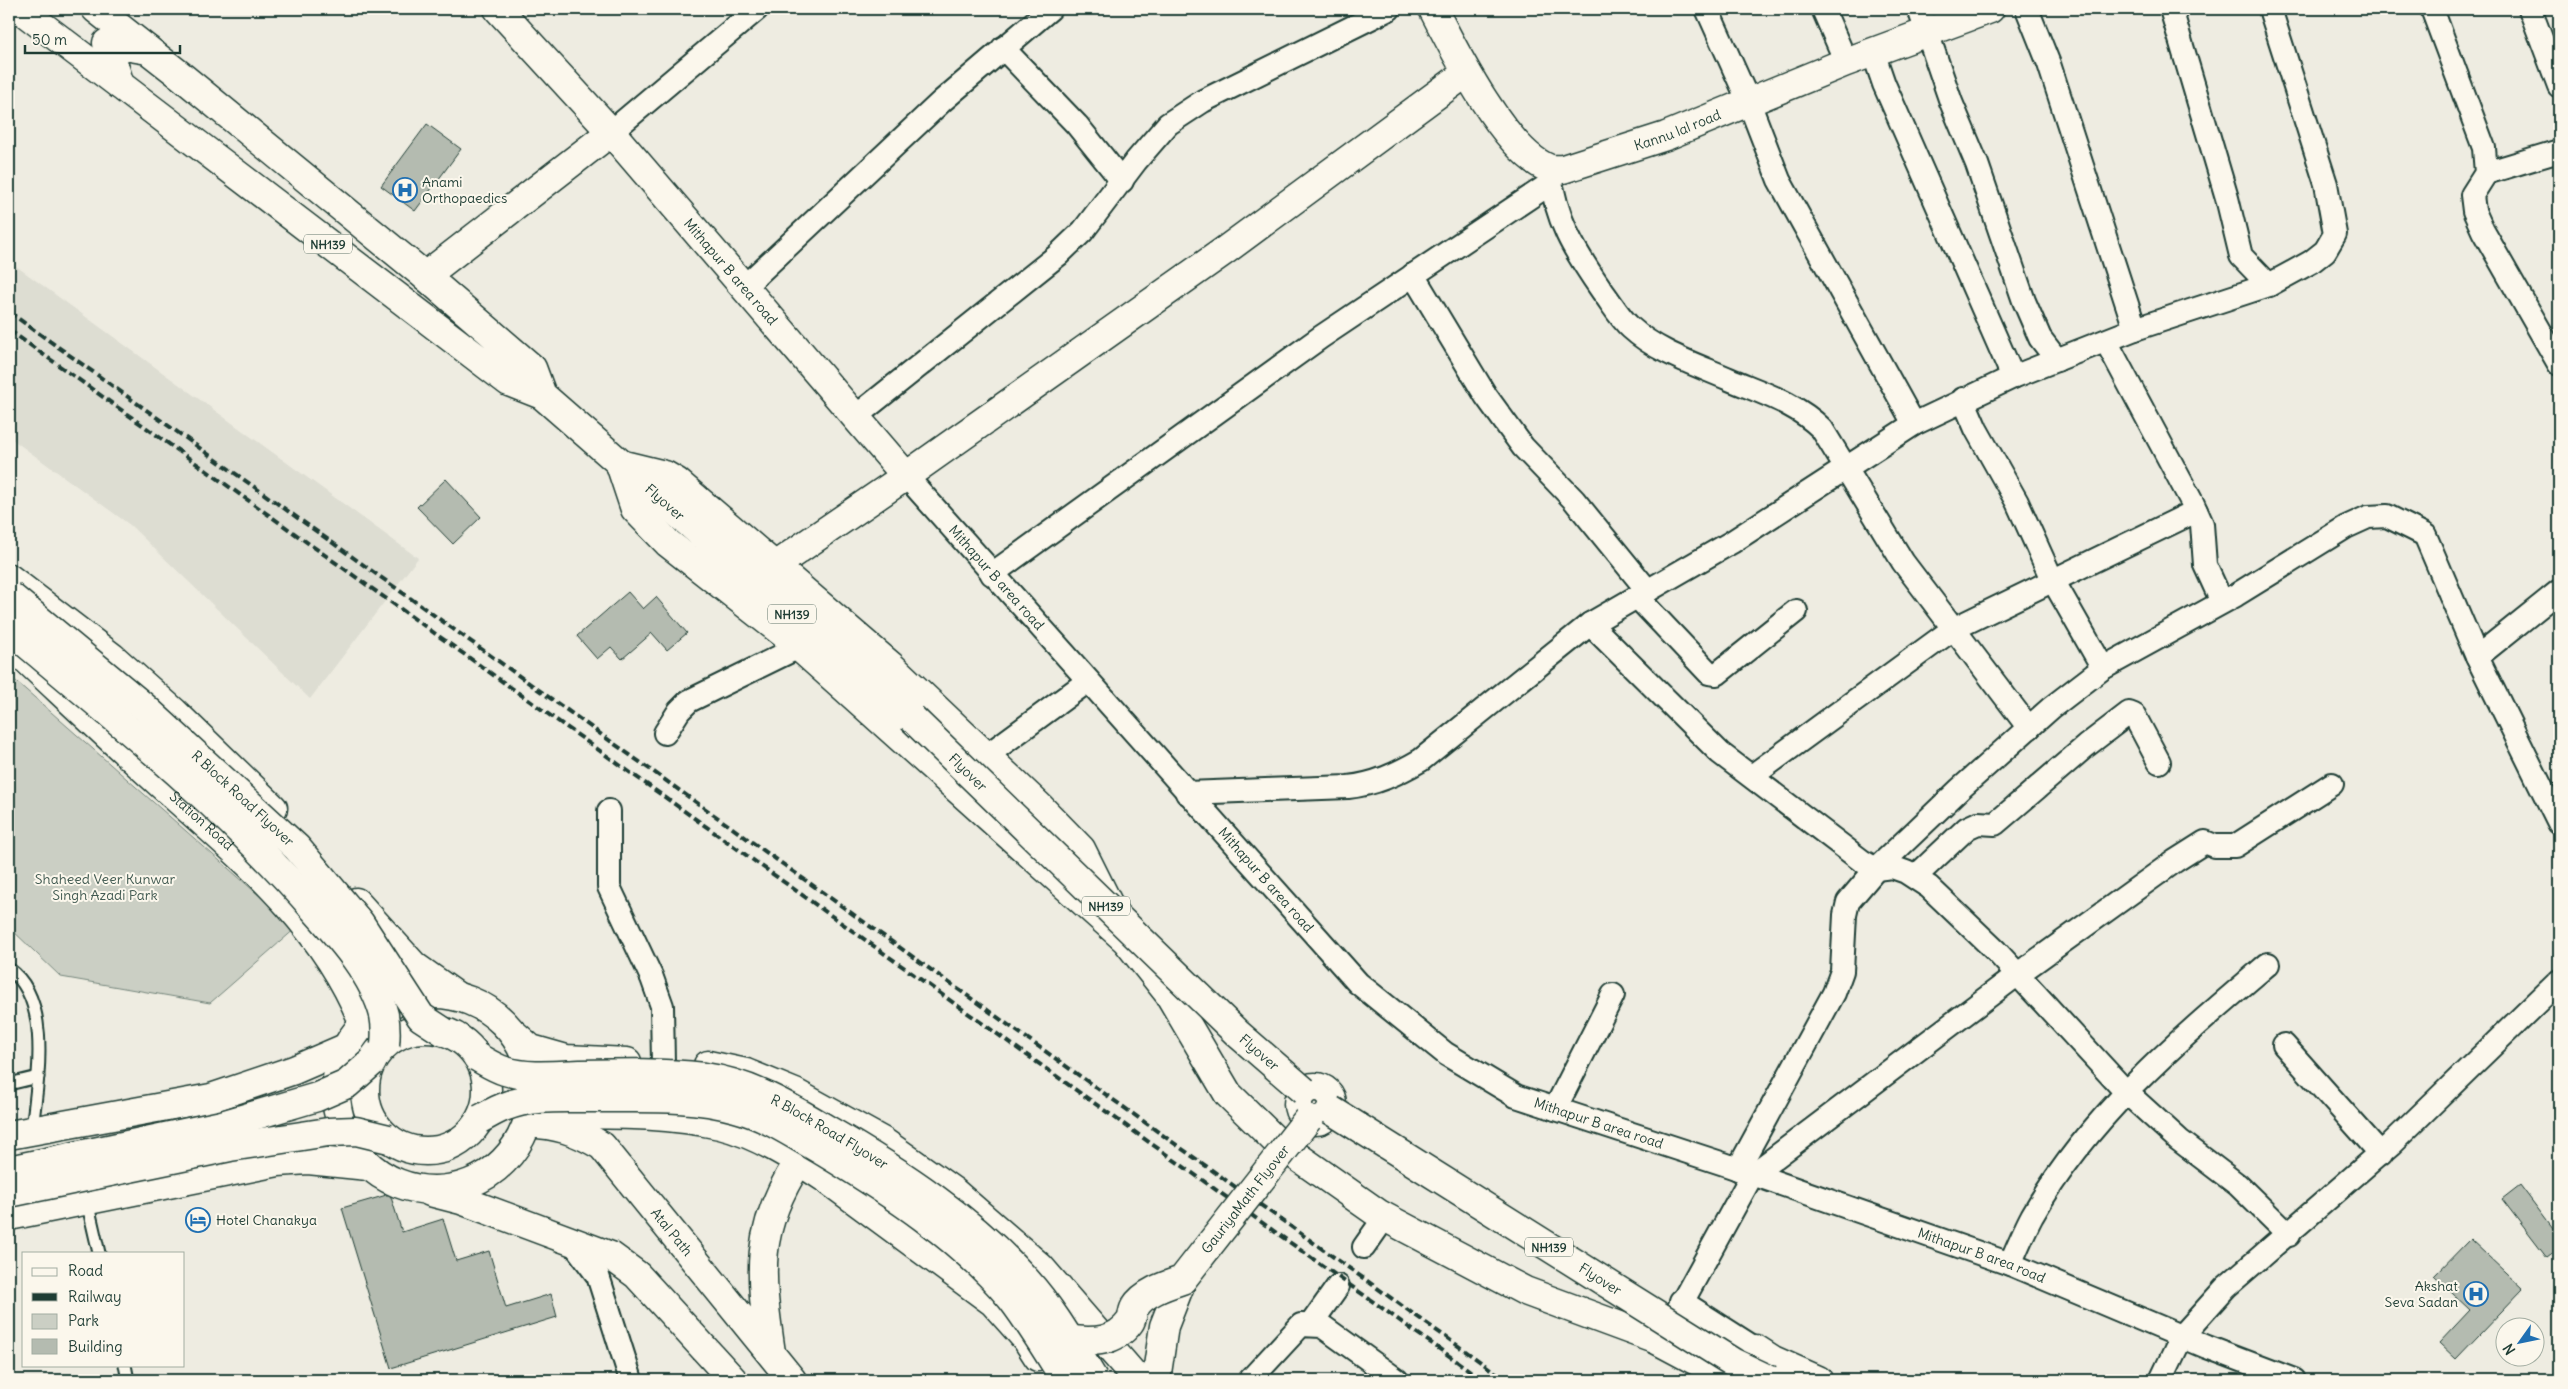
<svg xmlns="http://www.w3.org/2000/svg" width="2568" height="1389" font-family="Delius,sans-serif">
<rect width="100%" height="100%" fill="#eeece1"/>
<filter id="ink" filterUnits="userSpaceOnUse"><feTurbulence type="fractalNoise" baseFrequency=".02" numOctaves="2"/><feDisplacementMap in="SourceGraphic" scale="10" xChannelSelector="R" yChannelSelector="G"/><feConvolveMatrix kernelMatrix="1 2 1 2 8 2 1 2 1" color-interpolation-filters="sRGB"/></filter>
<g filter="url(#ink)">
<polygon fill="#ddddd2" points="9,261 418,558 310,699 130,525 9,437"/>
<polygon fill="#cbcfc4" stroke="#75867c" points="9,675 296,928 210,1003 61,977 9,927"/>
<g fill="#b4bbb0" stroke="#1f3d34">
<polygon points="427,124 461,149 415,211 381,186"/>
<polygon points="446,479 481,517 453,544 417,507"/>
<polygon points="628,592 643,609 656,597 687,633 667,650 652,633 622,659 611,647 597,659 577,636"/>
<polygon points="2520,1185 2559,1237 2559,1249 2547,1258 2502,1199"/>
<polygon points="390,1194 402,1232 443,1219 456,1261 489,1251 506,1308 551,1294 557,1317 391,1368 342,1208"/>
<polygon points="2470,1239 2523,1289 2456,1359 2439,1343 2470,1310 2434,1276"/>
</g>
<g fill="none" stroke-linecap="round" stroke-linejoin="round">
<defs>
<g id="service">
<path d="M9 969C53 1000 37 1084 32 1129"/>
<polyline points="9,1084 38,1077"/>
<polyline points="87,1201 99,1253"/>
<polyline points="125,1365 128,1380"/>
</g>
<g id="minor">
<polyline points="1707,9 1748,100 1779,180 1914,424"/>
<polyline points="1823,9 1846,62"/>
<polyline points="1919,9 1951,102 1977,164 2024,301 2040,338 2057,360"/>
<polyline points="2027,9 2049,64 2135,329"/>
<polyline points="2171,9 2227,198 2241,256 2269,285"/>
<polyline points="2432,9 2484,148 2486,173 2472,195 2474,211 2483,231 2559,364"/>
<polyline points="2530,9 2559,86"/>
<polyline points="1003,48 1077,125 1122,181"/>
<polyline points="1873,52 1884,84 2013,377"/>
<polyline points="611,132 757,9"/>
<path d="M1549 169C1556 221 1573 249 1603 292 1612 304 1620 318 1631 328 1657 352 1697 365 1729 379 1762 393 1796 403 1822 429L1903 562 2029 728"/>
<polyline points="2486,173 2559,151"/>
<polyline points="1413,275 1486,396 1523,447 1574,500 1648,591"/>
<polyline points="744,287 942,101 1050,9"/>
<polyline points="2106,341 2193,504 2202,524 2205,565 2222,602"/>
<polyline points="1963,399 1976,429 2017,502 2050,575 2103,668"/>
<polyline points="855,417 1058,255 1083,231 1136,161 1168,124 1203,101 1389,9"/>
<path id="s1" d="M906 476 1358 983 1446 1054 1516 1096 1724 1164 2010 1264 2207 1347 2294 1380"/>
<polyline points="992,574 1321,337 1551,183"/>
<polyline points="1637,597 1709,673 1717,674 1796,611"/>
<polyline points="1590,624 1720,753 1862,861 1876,869 1892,867 1906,872 1929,887 1996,951 2126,1092 2179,1140 2238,1185 2289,1235"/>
<polyline points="2477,657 2559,591"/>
<polyline points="665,733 679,711 689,701 799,647"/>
<polyline points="986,756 1088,681"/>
<polyline points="1752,776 1953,629 2196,511"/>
<path d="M1187 793 1348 787C1375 784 1397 774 1421 760L1590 624 1732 542 1914 424 2013 377 2135 329 2269 285 2311 262 2325 251 2335 234 2326 184 2270 9"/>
<polyline points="609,811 609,887 652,978 662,1006 663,1063"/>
<polyline points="1915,877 1967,828 1978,823 1995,824 2086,746 2129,713 2134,715 2159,762"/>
<polyline points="2284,1045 2381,1154"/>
<polyline points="1555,1109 1613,995"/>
<polyline points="1738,1169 1834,993 1842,971 1845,915 1848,902 1876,869 1960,789 2051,708 2103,668 2236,595 2346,527 2368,517 2387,516 2425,535 2477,657 2559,823"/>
<polyline points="571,1240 598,1276 631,1380"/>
<polyline points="1364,1247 1385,1217"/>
<path d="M2010 1264C2017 1248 2024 1231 2032 1216 2090 1114 2180 1039 2268 964"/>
<polyline points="1681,1301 1756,1349"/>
<polyline points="1311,1324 1338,1286"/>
<polyline points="1663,1337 1752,1175 2018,974 2175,861 2205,842 2215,846 2235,846 2332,784"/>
<polyline points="1250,1380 1301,1325 1322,1326 1397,1380"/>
<polyline points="2161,1380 2182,1336 2226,1287 2391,1144 2559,981"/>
</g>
<g id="tertiary">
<polyline points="20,9 120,85"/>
<polyline points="96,9 148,50"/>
<path id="s2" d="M498 9 611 132 906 476"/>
<path id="s3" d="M1433 9C1454 50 1504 150 1548 168 1552 170 1558 169 1563 169L1666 136 1846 62 1990 9"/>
<polyline points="425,276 611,132"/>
<polyline points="620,464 635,509 668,543 788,637 1126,940 1169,994 1228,1094 1278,1143 1379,1214 1525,1291 1655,1339 1732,1380"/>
<polyline points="620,464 665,475 677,482 890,665 1041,808 1081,849 1111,909"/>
<polyline points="773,567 906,476 1227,249 1466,73"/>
<polyline points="9,1135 211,1098 294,1070 345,1048"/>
<polyline points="9,1216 278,1162 308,1160 368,1166"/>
<polyline points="1738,1380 1756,1349 1773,1360 1818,1380"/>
</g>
<g id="secondary">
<polyline points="9,578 112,657 174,712 273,808"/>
<path id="s4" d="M25 658C71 701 117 745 164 787 243 858 322 921 363 1022"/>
<polyline points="356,902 414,966 455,995"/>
<circle cx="434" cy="1092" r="98"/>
<polyline points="514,1034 531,1049 566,1059 627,1062"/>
<polyline points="708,1065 746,1073 795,1093 882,1141 954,1192 1040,1267 1138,1380"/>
<path d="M530 1114C593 1115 659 1111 720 1125 757 1134 793 1157 825 1178L993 1302 1027 1340 1038 1357"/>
<polyline points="1156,1380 1164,1326 1182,1280"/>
</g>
<g id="primary">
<circle cx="426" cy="1090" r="61"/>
<path id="s5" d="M527 1123C558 1125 575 1130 602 1146L792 1380"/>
<polyline points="430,1192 461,1200 611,1256 637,1275 733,1380"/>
<path d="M771 1353C760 1275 753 1231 799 1161"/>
</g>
<g id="trunk">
<path id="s6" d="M542 395 532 368 425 276 180 75 148 50 107 43 120 85 509 382 542 395 912 718"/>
<circle cx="1315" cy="1104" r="17"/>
</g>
</defs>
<use href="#service" stroke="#1f3d34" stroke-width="15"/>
<use href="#minor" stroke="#1f3d34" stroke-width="26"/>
<use href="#tertiary" stroke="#1f3d34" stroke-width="31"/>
<use href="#secondary" stroke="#1f3d34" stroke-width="31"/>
<use href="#primary" stroke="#1f3d34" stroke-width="31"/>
<use href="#trunk" stroke="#1f3d34" stroke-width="31"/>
<use href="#service" stroke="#fbf7ec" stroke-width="11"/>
<use href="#minor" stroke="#fbf7ec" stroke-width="22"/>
<use href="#tertiary" stroke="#fbf7ec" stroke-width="28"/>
<use href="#secondary" stroke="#fbf7ec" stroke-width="28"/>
<use href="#primary" stroke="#fbf7ec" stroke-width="28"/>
<use href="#trunk" stroke="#fbf7ec" stroke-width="28"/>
<g stroke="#1f3d34" stroke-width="4" stroke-dasharray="8 4" stroke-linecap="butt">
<polyline points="9,312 1506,1380"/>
<polyline points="9,330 1483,1380"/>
</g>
<defs>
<g id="secondary-bridge">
<path id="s7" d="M1070 1340C1093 1342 1115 1343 1130 1322 1133 1318 1132 1311 1135 1307 1144 1292 1167 1285 1182 1280L1308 1119"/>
</g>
<g id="primary-bridge">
<path id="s8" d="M9 595 144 707 297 848 360 923 421 1017 444 1032"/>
<path d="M9 629C115 718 225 806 316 911 342 940 374 976 384 1015 386 1025 386 1035 385 1045"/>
<path id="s9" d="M477 1057C486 1062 495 1068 505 1071 527 1078 556 1075 580 1074 622 1073 663 1072 704 1077 749 1083 790 1107 828 1130 899 1171 972 1219 1026 1280 1053 1310 1073 1346 1094 1380"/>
<path d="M480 1119C488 1115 496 1110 504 1107 534 1094 573 1099 605 1098 649 1098 693 1096 736 1108 767 1116 796 1136 824 1152 890 1192 961 1238 1011 1298 1031 1324 1048 1352 1065 1380"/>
<polyline points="9,1170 222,1125 317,1097 347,1084 372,1062"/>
<polyline points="9,1193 230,1147 328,1132 356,1131 389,1139"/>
</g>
<g id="trunk-bridge">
<path id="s10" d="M912 718 1237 1033 1304 1091"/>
<path id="s11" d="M1331 1110 1734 1363 1770 1380"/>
</g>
</defs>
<use href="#secondary-bridge" stroke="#1f3d34" stroke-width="31" stroke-linecap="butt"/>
<use href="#primary-bridge" stroke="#1f3d34" stroke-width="31" stroke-linecap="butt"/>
<use href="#trunk-bridge" stroke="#1f3d34" stroke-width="31" stroke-linecap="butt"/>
<use href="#secondary-bridge" stroke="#fbf7ec" stroke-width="28"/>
<use href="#primary-bridge" stroke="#fbf7ec" stroke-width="28"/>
<use href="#trunk-bridge" stroke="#fbf7ec" stroke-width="28"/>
</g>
</g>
<defs>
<symbol id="hospital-ring" viewBox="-11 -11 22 22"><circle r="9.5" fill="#fbf7ec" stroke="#1f6fb2" stroke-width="1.5"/><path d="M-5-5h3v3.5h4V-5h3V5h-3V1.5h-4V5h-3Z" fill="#1f6fb2"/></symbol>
<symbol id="hotel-ring" viewBox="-11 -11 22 22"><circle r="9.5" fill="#fbf7ec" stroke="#1f6fb2" stroke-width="1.5"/><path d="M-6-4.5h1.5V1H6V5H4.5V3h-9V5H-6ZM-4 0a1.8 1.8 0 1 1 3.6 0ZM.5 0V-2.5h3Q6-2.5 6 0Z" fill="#1f6fb2"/></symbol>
</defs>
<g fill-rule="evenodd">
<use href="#hospital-ring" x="391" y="176" width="28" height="28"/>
<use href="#hotel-ring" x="184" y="1206" width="28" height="28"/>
<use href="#hospital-ring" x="2462" y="1280" width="28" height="28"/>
</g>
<g text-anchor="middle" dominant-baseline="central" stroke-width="4" stroke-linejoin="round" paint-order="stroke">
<g fill="#fbf7ec" stroke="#61756b" stroke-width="1">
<rect x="304" y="234.5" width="48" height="19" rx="4"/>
<rect x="768" y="604.5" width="48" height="19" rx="4"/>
<rect x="1082" y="896.5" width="48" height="19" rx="4"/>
<rect x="1525" y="1237.5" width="48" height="19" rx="4"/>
</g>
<g font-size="12" font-weight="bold" fill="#1f3d34">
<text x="328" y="244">NH139</text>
<text x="792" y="614">NH139</text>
<text x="1106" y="906">NH139</text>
<text x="1549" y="1247">NH139</text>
</g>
<g font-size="14" fill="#1f3d34" stroke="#fbf7ec">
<text stroke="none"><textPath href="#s3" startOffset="335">Kannu lal road</textPath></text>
<text stroke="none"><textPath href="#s2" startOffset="351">Mithapur B area road</textPath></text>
<text stroke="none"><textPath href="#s6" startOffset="1301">Flyover</textPath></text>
<text stroke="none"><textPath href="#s1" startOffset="136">Mithapur B area road</textPath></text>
<text stroke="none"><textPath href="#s10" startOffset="78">Flyover</textPath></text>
<text stroke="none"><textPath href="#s8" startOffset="310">R Block Road Flyover</textPath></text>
<text stroke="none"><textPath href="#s4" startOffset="240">Station Road</textPath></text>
<text stroke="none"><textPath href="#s1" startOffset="541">Mithapur B area road</textPath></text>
<text stroke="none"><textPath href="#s10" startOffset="482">Flyover</textPath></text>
<text stroke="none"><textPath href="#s1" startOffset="961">Mithapur B area road</textPath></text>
<text stroke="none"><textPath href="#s9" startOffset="369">R Block Road Flyover</textPath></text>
<text stroke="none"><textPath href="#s7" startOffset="240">GauriyaMath Flyover</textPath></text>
<text stroke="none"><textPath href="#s5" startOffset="190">Atal Path</textPath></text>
<text stroke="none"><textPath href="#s1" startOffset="1366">Mithapur B area road</textPath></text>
<text stroke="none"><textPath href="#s11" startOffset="318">Flyover</textPath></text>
</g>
<g font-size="14" fill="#1f3d34" stroke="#fbf7ec" text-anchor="start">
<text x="422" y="182">Anami<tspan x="422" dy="16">Orthopaedics</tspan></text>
<text x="216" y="1220">Hotel Chanakya</text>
<text x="2458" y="1286" text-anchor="end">Akshat<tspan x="2458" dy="16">Seva Sadan</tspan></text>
</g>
<g font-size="14" fill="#415a51" stroke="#fbf7ec">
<text x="105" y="879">Shaheed Veer Kunwar<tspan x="105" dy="16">Singh Azadi Park</tspan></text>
</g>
</g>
<rect width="2568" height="1389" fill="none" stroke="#fbf7ec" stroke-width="30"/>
<rect x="15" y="15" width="2538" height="1359" fill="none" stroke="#1f3d34" stroke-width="2" filter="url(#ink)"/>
<rect x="22" y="1252" width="162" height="115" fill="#fbf7ec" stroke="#a3ada2"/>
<rect x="32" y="1268" width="25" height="8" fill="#fbf7ec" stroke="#a3ada2"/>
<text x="68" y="1276" font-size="15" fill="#1f3d34">Road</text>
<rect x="32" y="1293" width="25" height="8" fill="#1f3d34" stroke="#a3ada2"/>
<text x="68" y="1302" font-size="15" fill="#1f3d34">Railway</text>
<rect x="32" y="1314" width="25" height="15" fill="#cbcfc4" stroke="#a3ada2"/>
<text x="68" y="1326" font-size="15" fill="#1f3d34">Park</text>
<rect x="32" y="1339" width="25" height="15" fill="#b4bbb0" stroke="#a3ada2"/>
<text x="68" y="1352" font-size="15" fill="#1f3d34">Building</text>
<g transform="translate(2520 1342) rotate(237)"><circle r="24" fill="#fbf7ec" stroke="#a3ada2"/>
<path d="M0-4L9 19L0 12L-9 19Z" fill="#1f6fb2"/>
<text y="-8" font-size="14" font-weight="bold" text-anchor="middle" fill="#1f3d34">N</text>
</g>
<path d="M25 45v8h155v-8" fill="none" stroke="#1f3d34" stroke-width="2.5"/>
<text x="32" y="45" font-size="15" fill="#1f3d34" stroke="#fbf7ec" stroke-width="4" paint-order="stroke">50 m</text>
</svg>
